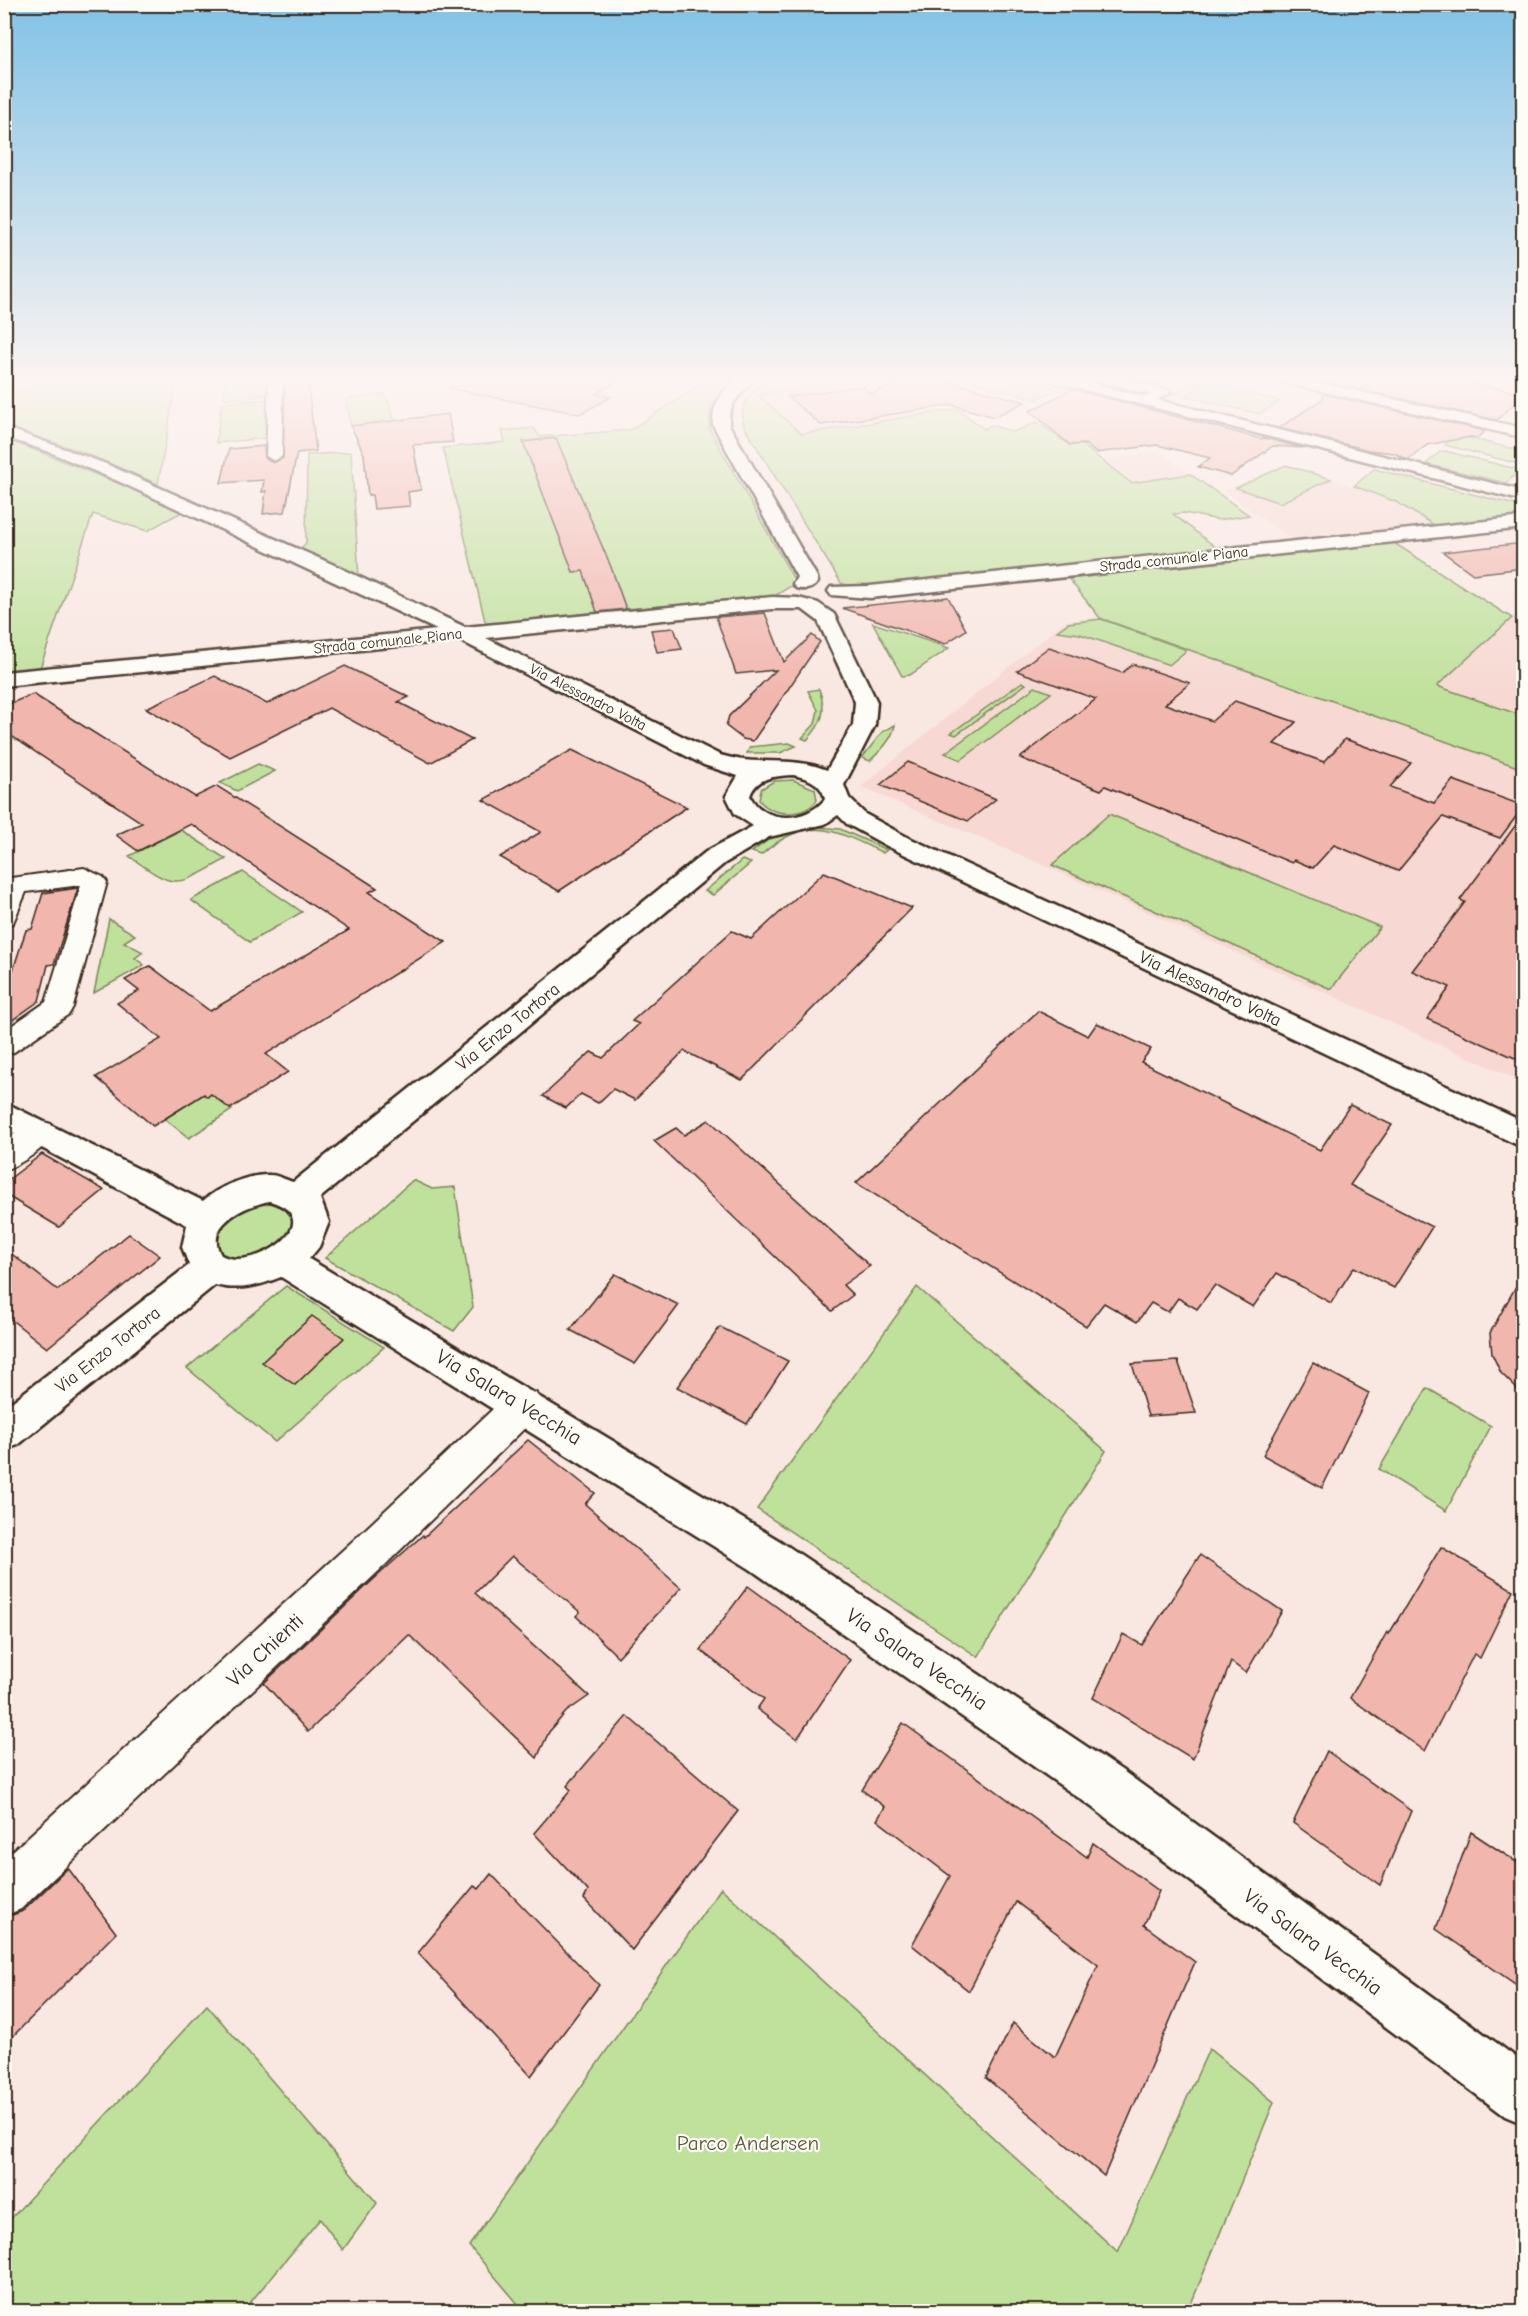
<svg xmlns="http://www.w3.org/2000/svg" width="1528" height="2316" font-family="'Comic Neue',sans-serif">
<rect width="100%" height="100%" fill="#f9e7e1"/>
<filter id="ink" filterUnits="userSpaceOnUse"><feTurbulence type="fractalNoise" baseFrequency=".0167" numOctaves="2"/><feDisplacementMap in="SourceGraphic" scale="12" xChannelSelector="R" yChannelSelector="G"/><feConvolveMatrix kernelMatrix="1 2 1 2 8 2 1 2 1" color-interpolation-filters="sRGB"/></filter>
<g filter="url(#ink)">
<g fill="#f7d8d2">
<polygon points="877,378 895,378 943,412 802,434 757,395"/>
<polygon points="1159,452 1190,474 1131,483 1102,460"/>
<polygon points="1331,479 1396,502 1436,526 1295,542 1223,490 1236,488 1280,503"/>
<polygon points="1523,607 1523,716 1437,687 1512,618"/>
<polygon points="1100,618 1523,769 1523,1082 1032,860 861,787 1065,621"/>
</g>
<g fill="#bfe19b" stroke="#7d865c" stroke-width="1.5">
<polygon points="36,378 177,378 158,484 80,451 5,427 5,392 37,388"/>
<path d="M712 378H736C717 391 706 407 710 430L796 583 773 597 626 609 486 625 443 448 505 442 502 431 534 428 540 437 630 430Z"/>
<path d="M768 378H871L758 395 802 434 958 409 984 429 991 425 1013 432 1037 422 1070 445 1081 444 1131 483 1190 474 1249 515 1219 520 1184 513 1173 514 1218 549 871 587H852L841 583 745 428C736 405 752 391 768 378Z"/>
<polygon points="982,378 1017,378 1058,389 1036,399 972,382"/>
<polygon points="1177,378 1199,382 1178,393 1157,388"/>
<polygon points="269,379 269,395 224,399 225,382"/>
<polygon points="1206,383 1280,401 1260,414 1184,396"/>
<polygon points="385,394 406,450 414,449 421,490 368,495 364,454 351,426 346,399"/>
<polygon points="270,399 266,438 216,443 222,403"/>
<polygon points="1456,435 1523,451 1523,465 1445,445"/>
<polygon points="4,438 185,510 147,531 93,514 39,671 4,674"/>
<polygon points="1445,451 1516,469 1518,472 1506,483 1426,464 1440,452"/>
<polygon points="351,452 359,577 300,549 306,543 307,455"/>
<polygon points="1286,465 1331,479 1280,503 1236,488"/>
<polygon points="1374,469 1523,507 1523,517 1436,526 1396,502 1354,486"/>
<polygon points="1394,543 1512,618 1437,686 1523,716 1523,769 1100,618 1069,579"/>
<polygon points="1101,619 1187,650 1169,665 1080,634 1057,631 1068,623"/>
<polygon points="873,623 943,646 949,648 910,675 902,676"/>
<polygon points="1022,682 1026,684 956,735 951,733"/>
<polygon points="1035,687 1051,693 961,760 945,753"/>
<path d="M819 689C827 711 823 723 807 740L802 738 815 724 818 710 808 691Z"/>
<path d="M895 725C892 740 881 750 870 761L862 758 882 732Z"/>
<polygon points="789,743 796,746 780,753 747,753 750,747"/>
<polygon points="258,764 275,771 237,791 220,783"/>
<path d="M793 780 815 789 817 800C804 818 773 817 759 800L761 789 774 781Z"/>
<polygon points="1109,814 1380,927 1331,989 1052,865"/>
<path d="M806 826 840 829 887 850 883 853C833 829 808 814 761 855L752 852 776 834Z"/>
<path d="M181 830 226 859C175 888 176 890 129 856Z"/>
<polygon points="742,860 751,863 713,895 705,891"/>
<polygon points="243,872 302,912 250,942 191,900"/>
<polygon points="109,919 135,935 124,942 143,952 135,958 144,965 94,993"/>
<polygon points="204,1094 208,1097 211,1094 232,1110 189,1138 165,1119"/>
<polygon points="413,1180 432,1189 455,1187 473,1307 454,1331 325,1258"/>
<path d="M268 1198 295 1212 290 1241 242 1263C227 1258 215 1256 215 1238 216 1213 248 1207 268 1198Z"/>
<polygon points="286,1286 384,1347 275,1442 187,1368"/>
<polygon points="917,1287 1106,1451 978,1657 757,1509"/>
<polygon points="1427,1388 1491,1426 1446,1511 1379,1469"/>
<polygon points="721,1888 1118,2252 1209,2049 1274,2102 1188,2311 524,2311 469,2246"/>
<polygon points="207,2005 377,2203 343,2250 320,2219 243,2311 5,2311 5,2225"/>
</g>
<g fill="#f1b6ae" stroke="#3b2a1e" stroke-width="1.5">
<polygon points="285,378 307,378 316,451 297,453 285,512 263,514 266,491 262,492 264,480 221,483 229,449 264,446 265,458 273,463 283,458"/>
<polygon points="452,378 623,378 596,394 611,397 580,414 451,389"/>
<polygon points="908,378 936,378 1025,402 994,417 952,405 821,425 788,397 862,386 871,394"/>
<polygon points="1126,378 1171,378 1158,385"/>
<polygon points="1325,378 1451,378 1524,394 1497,420 1325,382"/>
<polygon points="1072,389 1261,439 1264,438 1303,448 1273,446 1231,476 1198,467 1210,458 1157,445 1096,453 1085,444 1070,445 1030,411"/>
<polygon points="1323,394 1485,431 1477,438 1470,437 1427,445 1408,460 1394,453 1368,450 1279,428 1323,399"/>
<polygon points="448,414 453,442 413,445 421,490 408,492 410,506 374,509 372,495 368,495 364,454 351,426"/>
<polygon points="556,438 611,567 626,609 597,612 583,571 573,572 523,442"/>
<polygon points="1524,543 1524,568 1473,574 1443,552"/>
<polygon points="948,597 966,630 945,644 842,608"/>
<polygon points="765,613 784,662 812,635 820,642 753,741 743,739 726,726 729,716 776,670 736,674 716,617"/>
<polygon points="674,628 682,649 657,652 651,630"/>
<polygon points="1049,647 1122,673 1133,664 1190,683 1165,704 1212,721 1235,701 1296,722 1274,744 1324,762 1345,739 1411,763 1390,787 1434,803 1453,780 1524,806 1500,838 1443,817 1398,871 1334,845 1313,868 1294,860 1292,863 1105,786 1101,790 1020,758 1096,699 1017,671"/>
<polygon points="345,666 409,697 398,702 472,740 430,763 329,708 230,757 146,708 215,676 267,704"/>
<polygon points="33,694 195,797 217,786 377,888 369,892 446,942 266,1054 288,1072 230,1109 211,1094 207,1097 204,1094 153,1126 96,1077 161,1039 117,1003 139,991 125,980 150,966 210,1011 349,930 191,824 138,851 116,835 142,823 4,731 4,706"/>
<polygon points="572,750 687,807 559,891 500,857 541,832 483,800"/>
<polygon points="908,762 996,799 968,821 880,785"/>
<polygon points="1524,814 1524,1062 1427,1019 1450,987 1412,971 1465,902 1460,900"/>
<polygon points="824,872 912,908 742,1080 684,1051 635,1100 613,1089 598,1103 581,1094 566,1108 543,1096 591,1052 603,1058 639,1024 632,1021 732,931 751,939"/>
<polygon points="78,888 54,964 48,965 39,1001 4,1026 4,971 13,970 26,930 32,929 43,893"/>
<polygon points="1038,1011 1088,1036 1097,1023 1151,1049 1141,1062 1320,1150 1350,1105 1392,1125 1350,1185 1432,1227 1394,1288 1354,1267 1331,1303 1277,1273 1253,1307 1215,1285 1197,1309 1178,1298 1168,1312 1151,1303 1137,1322 1104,1303 1086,1326 856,1183"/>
<polygon points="709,1120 870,1266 843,1285 853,1295 832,1311 654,1141 676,1128 684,1135"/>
<polygon points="42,1154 104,1190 59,1227 4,1194 4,1183"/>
<polygon points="129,1234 160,1256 47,1348 4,1314 4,1248 58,1290"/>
<polygon points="1524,1272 1524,1396 1501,1373 1492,1354 1490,1333"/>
<polygon points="615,1274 679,1305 635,1364 570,1330"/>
<polygon points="312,1316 344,1338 295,1385 262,1362"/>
<polygon points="720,1327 788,1361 747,1424 677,1387"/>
<polygon points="1178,1361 1196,1413 1148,1416 1132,1364"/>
<polygon points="1313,1363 1369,1393 1322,1488 1263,1455"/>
<polygon points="528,1440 595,1493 585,1504 681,1588 618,1657 576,1616 580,1612 512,1556 475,1593 589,1696 566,1712 549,1732 537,1758 409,1635 308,1732 264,1683 374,1579 423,1535 424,1537"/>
<polygon points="1441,1547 1513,1590 1480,1658 1474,1654 1425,1751 1350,1698 1387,1632 1389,1634"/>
<polygon points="1200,1555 1282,1611 1246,1673 1231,1662 1193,1759 1093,1698 1123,1634 1142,1645"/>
<polygon points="748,1586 850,1660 797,1739 757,1709 764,1699 700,1650"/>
<polygon points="627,1716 738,1811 632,1950 584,1899 588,1891 534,1833 571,1790 567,1786"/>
<polygon points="903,1723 1087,1857 1093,1843 1159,1891 1144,1925 1195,1962 1104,2176 986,2078 1013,2023 1055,2057 1098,1965 1016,1902 969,1991 912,1945 950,1876 877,1820 885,1807 862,1790"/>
<polygon points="1327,1751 1411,1811 1380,1885 1293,1823"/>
<polygon points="1471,1832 1524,1867 1524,1990 1436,1929"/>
<polygon points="68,1868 116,1933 4,2045 4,1918 23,1911"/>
<polygon points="491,1874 599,1985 531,2076 418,1953 474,1886 479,1889"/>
</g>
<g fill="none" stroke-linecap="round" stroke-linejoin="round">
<defs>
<g id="street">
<polygon points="269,378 283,378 282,456 274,461 266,456"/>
<polygon points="1096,378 1118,378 1168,390 1170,393 1148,405 1141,401 1150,394 1098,381"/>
<polygon points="1188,378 1203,378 1196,382"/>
<polygon points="1274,378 1298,378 1524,428 1524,438 1281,382"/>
<polygon points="84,868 103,877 107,882 73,1007 69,1014 14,1052 4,1055 4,1031 46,1002 81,885 26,892 13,923 4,925 4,879"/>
<path d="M40 1121 51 1124 55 1132C46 1148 22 1164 4 1170V1141L29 1124Z"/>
<polygon points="523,1389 536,1393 541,1405 536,1417 383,1567 21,1909 4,1916 4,1859 355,1539 510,1393"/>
</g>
<g id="secondary">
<path d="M739 378H755C742 395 728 400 729 425L817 577 818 582C813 590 804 590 796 588L793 584 797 577 713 425C712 404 723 390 739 378Z"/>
<polygon points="1047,378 1070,378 1524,491 1524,501 1049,381"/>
<path d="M4 427 106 464 332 564 465 627 772 597 798 598 818 603 834 614 877 702 875 725 844 785 849 798 865 814 905 836 1524 1122V1148L887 846 847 824 838 815 825 824 769 837 725 863 320 1198 329 1222 319 1247 309 1259 780 1541 1123 1771 1524 2063V2124L1505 2116 1089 1805 750 1569 281 1277C259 1286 239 1291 215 1285L18 1445 4 1450V1408L189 1265 182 1247 187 1225 4 1128V1102L203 1201C218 1187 249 1174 270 1175 277 1175 286 1180 293 1182L707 851 753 826 735 814 726 796 738 776 704 765 459 640 4 686V672L437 630 118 481 47 451 4 437ZM772 609H802L818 621 855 702 853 725 827 770C791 755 758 767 720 755L486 638ZM793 775C808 778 822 783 825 799 806 823 764 824 750 796 756 777 775 776 793 775ZM270 1201C331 1219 256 1274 221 1255 203 1224 247 1205 270 1201Z"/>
<polygon points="1524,517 1524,528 870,598 831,595 828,591 831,587 870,586"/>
</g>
</defs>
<use href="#street" stroke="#3b2a1e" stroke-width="4"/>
<use href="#secondary" stroke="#3b2a1e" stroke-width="5"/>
<use href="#street" fill="#fdfcf7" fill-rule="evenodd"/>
<use href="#secondary" fill="#fdfcf7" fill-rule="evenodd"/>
</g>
</g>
<linearGradient id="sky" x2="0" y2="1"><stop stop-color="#81c2e6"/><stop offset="0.54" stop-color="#fcf4f2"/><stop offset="1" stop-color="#fcf4f2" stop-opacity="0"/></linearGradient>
<rect width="1528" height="702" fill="url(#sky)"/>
<g text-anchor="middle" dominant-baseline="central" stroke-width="4.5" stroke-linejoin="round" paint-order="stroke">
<g font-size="15" fill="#3b2a1e" stroke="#fdfcf7">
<text transform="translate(1174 559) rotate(-6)">Strada comunale Piana</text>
<text transform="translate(388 641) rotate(-6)">Strada comunale Piana</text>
<text transform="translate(588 697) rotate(27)">Via Alessandro Volta</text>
</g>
<g font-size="18" fill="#3b2a1e" stroke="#fdfcf7">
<text transform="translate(1210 989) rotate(25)">Via Alessandro Volta</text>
<text transform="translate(508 1027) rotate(-39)">Via Enzo Tortora</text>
<text transform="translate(108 1350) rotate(-38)">Via Enzo Tortora</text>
</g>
<g font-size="21" fill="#3b2a1e" stroke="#fdfcf7">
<text transform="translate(509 1397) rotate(31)">Via Salara Vecchia</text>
<text transform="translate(265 1650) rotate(-43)">Via Chienti</text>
<text transform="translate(917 1659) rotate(34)">Via Salara Vecchia</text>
<text transform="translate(1313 1942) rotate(36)">Via Salara Vecchia</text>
</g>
<g font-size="21" fill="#5c583d" stroke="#fdfcf7">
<text x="748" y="2143">Parco Andersen</text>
</g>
</g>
<rect width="1528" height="2316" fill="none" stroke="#fdfcf7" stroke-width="24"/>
<rect x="12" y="12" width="1504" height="2292" fill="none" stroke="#3b2a1e" stroke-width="2" filter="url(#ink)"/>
</svg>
